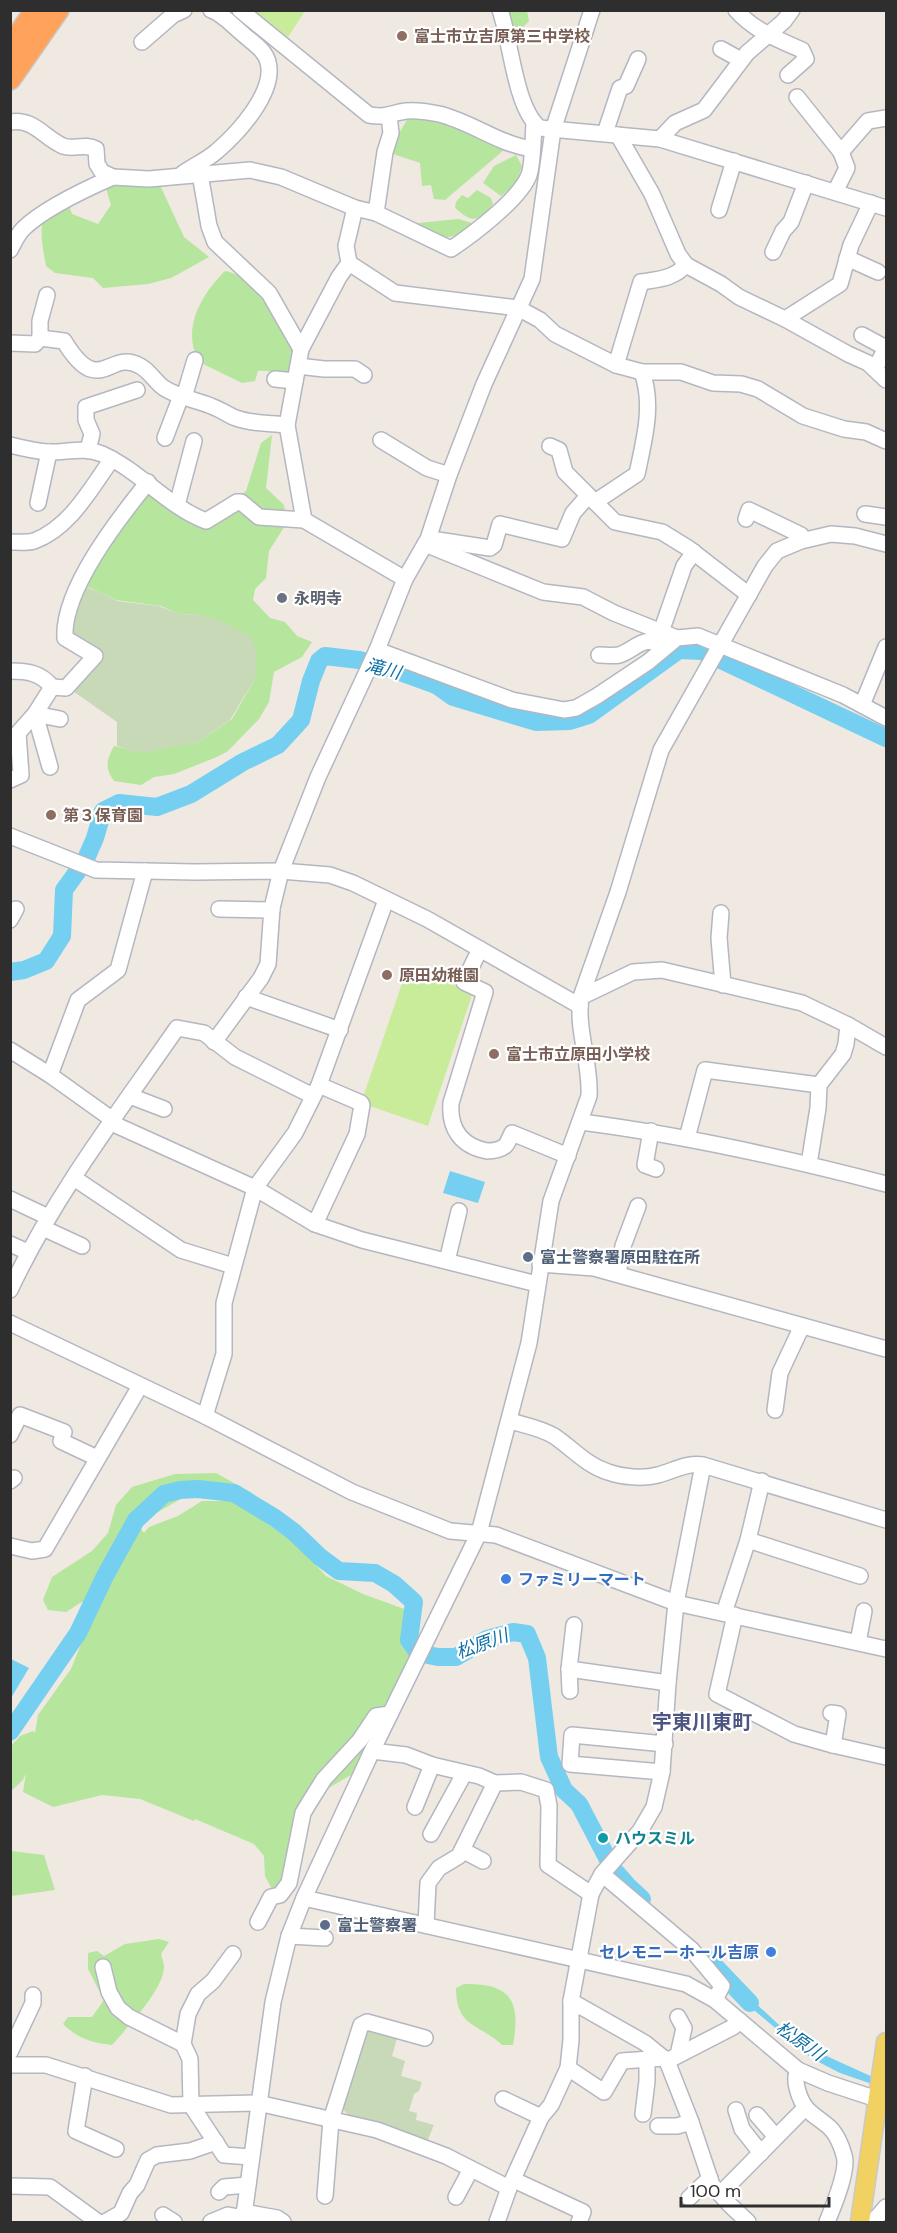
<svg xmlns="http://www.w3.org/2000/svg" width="897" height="2233" font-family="'DM Sans','Noto Sans JP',sans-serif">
<rect width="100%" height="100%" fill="#efe9e1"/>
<g fill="#b6e59e">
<polygon points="508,11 527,11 529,21 515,35"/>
<polygon points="408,118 432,118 484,137 504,150 445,200 434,199 431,185 422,186 420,163 393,154 394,142"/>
<polygon points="516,155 522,166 516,184 501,196 483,183 494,166"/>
<path d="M118 176 159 183 184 237 209 257 171 278 148 284 103 288 93 278 55 273 46 266C43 248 35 219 53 206 57 204 63 202 67 201L72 214 98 224 111 205 105 185Z"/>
<path d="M477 190 491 198 493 204C478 222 474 224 455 208L456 202 462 195 468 198Z"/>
<path d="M458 219 472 223 469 230C440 243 436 238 409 224Z"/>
<path d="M225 271C235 273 244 277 251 284 262 297 295 341 294 358 293 363 291 368 290 372 279 375 269 370 258 371L255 381 242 383 199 362C181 329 201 295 225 271Z"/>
<path d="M272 435 266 488 284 505 286 524 269 551 266 578 255 589 253 600 270 618 285 622 297 636 312 642 302 657 274 672 269 702 259 719 228 751 217 757 174 774 154 777 141 785 114 781C104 767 107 760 114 746L134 751 197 743 232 719 256 677 201 615 179 614 161 606 116 600 98 591 87 587 100 556 115 539 148 486 211 516 246 491 261 443Z"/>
<polygon points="216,1473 252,1493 243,1500 198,1489 137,1524 144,1533 149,1527 178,1516 202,1501 235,1501 296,1544 326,1576 363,1594 407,1610 418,1653 361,1769 305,1802 299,1802 285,1883 272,1889 265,1876 264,1856 254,1844 195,1819 194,1821 140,1799 102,1795 53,1807 23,1792 26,1773 23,1780 11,1791 11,1746 20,1736 33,1731 35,1733 38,1715 71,1669 89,1624 104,1595 80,1603 66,1612 48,1610 43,1600 52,1577 92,1551 108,1533 116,1505 132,1487 175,1474"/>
<polygon points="11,1851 44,1855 55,1890 11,1896"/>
<path d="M159 1939 169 1942 161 1954C162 1958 164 1963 164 1967 164 1989 126 2029 112 2045 92 2043 77 2038 63 2024L68 2017H92L104 2000 88 1969V1953L97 1951 104 1956 125 1944Z"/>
<path d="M464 1984C511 1983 521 2001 513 2045H502C479 2023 456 2028 456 1988Z"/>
</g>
<g fill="#c8d9b8">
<polygon points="84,587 98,591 117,601 158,606 180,614 201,615 221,621 250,636 256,649 256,677 230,720 197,743 138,753 117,746 117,722 70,689 101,653 99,648 65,638"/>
<polygon points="372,2026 398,2035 392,2056 405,2061 401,2076 422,2082 419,2091 414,2094 409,2111 417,2113 416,2120 434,2125 426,2144 356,2122 338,2105 361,2032"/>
</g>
<g fill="#c9ec9a">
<polygon points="255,11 305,11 288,37"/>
<polygon points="407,969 473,992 428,1126 361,1103"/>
</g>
<g fill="#75cff0">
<polygon points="450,1171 485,1182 478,1203 443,1193"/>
<polygon points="11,1659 29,1668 11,1698"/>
<polygon points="735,1984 778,2024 811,2049 875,2078 875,2085 840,2073 811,2058 730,1990"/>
</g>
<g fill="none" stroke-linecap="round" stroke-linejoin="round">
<g stroke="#75cff0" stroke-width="18">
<polyline points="10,972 24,970 46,961 62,936 64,890 85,861 95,838 103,811 119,803 157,807 191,794 243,762 278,745 301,720 311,681 319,661 325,656 359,660 392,669 436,685 453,697 536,722 570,721 589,715 679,650 702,651 886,738"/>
<polyline points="10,1732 78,1633 105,1576 136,1520 164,1494 180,1490 198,1489 234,1493 275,1518 294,1532 320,1557 339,1571 375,1573 394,1584 414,1602 409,1640 418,1653 438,1657 456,1657 487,1639 513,1632 527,1634 537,1658 549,1757 564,1790 579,1804 613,1869 627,1885 642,1899"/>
<polyline points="707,1958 750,2003"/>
</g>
<defs>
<g id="minor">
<path d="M240 10 369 115C387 118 391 113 406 111 417 110 429 112 439 114 472 122 498 144 532 149"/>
<path d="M500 10C511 41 515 109 540 128L660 139 886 208"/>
<path d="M736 10C753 30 779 40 802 50L806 59 788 75"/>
<polyline points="142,42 173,15 184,10"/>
<polyline points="721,49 741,60"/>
<polyline points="797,97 841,152"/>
<path d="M10 122C34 118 44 138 63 146 73 150 85 143 96 149L97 164 102 172 113 177 149 179 250 170 281 177 355 208 376 213 451 249C472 235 520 199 529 175 533 164 533 137 534 124"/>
<polyline points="605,133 620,88 626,86 638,59"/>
<polyline points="618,135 652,194 678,254 686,265 721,284 739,297 785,319 848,354 868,363 886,380"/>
<polyline points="660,139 675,123 704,110 747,53 784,21 792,10"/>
<path d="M182 174C193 166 207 160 217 151 238 133 276 92 268 62 265 50 253 43 244 35 234 27 223 14 211 10"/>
<polyline points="200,174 209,226 215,242 269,293 301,349"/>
<polyline points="835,192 847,168 841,152 868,121 886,118"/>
<polyline points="719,210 734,161"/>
<polyline points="376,213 385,152 391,133 389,116"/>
<path d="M10 250C14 243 17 235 23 229 42 210 88 188 113 177"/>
<polyline points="773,252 783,231 791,222 806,183"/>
<polyline points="847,258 878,272"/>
<polyline points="349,263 395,293 518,308 540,320 555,334 616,365 642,372 681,372 713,383 741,384 758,389 803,416 844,429 866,432 886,441"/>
<polyline points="785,319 840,284 851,245 871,203"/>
<polyline points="862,335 886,348 875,369"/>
<polyline points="40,338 40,321 47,295"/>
<path d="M10 343 35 344 40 338 64 341C100 400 109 348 140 366 150 371 155 382 164 388 178 397 196 400 211 406 220 409 228 415 236 418 251 424 271 423 287 425"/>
<path d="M616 365 641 282C659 279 673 279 686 265"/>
<polyline points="298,366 324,369 355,369 364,375"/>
<polyline points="275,379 295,381"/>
<polyline points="184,397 195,360"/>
<polyline points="165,438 181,396"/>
<polyline points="381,440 427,468 449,475"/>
<path d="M10 445C22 448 35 451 47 452 65 453 84 446 102 454 140 471 167 506 206 521L237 502H241L259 517 304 520 405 579"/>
<polyline points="550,446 559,450 565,472 615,522 662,532 688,548 749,595"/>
<polyline points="88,450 92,434 86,420 86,407 137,390"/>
<path d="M595 502 637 474C644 440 654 405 642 372"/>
<polyline points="38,503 49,452"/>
<polyline points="177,505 194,441"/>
<polyline points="865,514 886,517"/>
<polyline points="746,519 749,510 801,535"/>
<polyline points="304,520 287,425 301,349 339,277 349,263 346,246 355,208"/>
<polyline points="431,539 490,548 494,545 500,524 562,539 573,513 588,496"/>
<path d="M10 542C18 542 27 543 34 541 70 528 91 488 112 459"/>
<polyline points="425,544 543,592 583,597 614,613 677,638"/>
<polyline points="661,632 684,566 694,552"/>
<polyline points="377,650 512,700 564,710 576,708 597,696 648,662 677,638 698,636 843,695 886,718"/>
<path d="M599 655C605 655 613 656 619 655 636 650 644 632 663 648"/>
<path d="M10 671C28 671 41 673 52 687"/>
<polyline points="862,705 886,647"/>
<polyline points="50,767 35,714 60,719"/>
<path d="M10 780 21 775 18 733 35 714 52 687 66 688 95 656 65 638C62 590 119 518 148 482"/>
<polyline points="10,836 96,870 195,872 281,871 330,875 353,883 427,919 580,1006"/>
<polyline points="219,909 272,910"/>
<polyline points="721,913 719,938 723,985"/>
<polyline points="10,920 16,909"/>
<path d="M480 949 464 982 485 992 451 1103C449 1129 461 1146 487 1151 493 1151 500 1150 505 1146 508 1143 510 1137 512 1133L568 1156"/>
<polyline points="246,997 340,1030"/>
<polyline points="581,997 633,972 662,970 802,1003 848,1025 886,1047"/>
<polyline points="214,1042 261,978 268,964 272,908 281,871 318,777 377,650 405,579 428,539 449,475 484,384 532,279 553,130 592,10"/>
<polyline points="10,1050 50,1075 113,1120 118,1126 255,1188 315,1224 362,1240 537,1284"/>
<polyline points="50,1075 78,1000 118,970 145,871"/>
<polyline points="130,1096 164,1109"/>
<path d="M581 1122C684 1135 786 1158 886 1184"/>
<polyline points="651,1131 645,1165 656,1169"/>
<polyline points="687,1138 705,1070 819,1085"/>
<polyline points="809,1164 818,1108 819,1085 843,1054 846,1044 848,1025"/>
<polyline points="74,1178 181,1250 233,1266"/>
<polyline points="10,1199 48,1217"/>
<polyline points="315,1224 357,1134 362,1105 361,1103 319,1085"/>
<polyline points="43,1228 82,1246"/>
<polyline points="10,1244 28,1252"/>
<polyline points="447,1261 459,1211"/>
<polyline points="540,1264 594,1268 886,1349"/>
<polyline points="618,1274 623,1246 638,1206"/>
<path d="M10 1290C54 1196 118 1113 177 1028L204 1033 235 1057 313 1096"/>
<polyline points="10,1323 205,1416 352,1492 450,1531 496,1535 676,1603 886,1649"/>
<polyline points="775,1410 780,1373 802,1326"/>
<polyline points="205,1416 224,1354 224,1303 255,1188 295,1133 319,1085 386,900"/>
<path d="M510 1421C524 1425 541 1428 554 1436 572 1448 586 1465 608 1472 622 1477 643 1479 658 1475 673 1471 688 1462 703 1465L886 1520"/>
<polyline points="10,1435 20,1415 64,1432 61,1441 97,1458"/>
<polyline points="10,1481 14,1478"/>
<polyline points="748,1540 860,1576"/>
<polyline points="10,1546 32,1551 45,1549 140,1386"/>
<polyline points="724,1613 748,1540 762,1481"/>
<polyline points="735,1615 717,1694 794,1734 833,1745 886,1757"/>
<polyline points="858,1642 864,1611"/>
<polyline points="569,1669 668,1683"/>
<polyline points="570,1691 569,1669 574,1625"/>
<polyline points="831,1713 838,1714 833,1745"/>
<polyline points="372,1751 406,1755 432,1765 479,1776 495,1783 521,1782 546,1790 549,1806 548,1865 591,1894"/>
<polyline points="662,1772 570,1764 572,1735 665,1744"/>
<polyline points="415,1807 432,1765"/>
<polyline points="431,1834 464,1774"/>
<polyline points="462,1850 483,1861"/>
<polyline points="602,1874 692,1950 722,1986 715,2000"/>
<polyline points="304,1898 686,1984 715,2000 798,2070 828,2083 886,2102"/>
<polyline points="258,1922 271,1897 280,1895 289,1883 303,1813 309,1803 324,1779 360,1740 376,1716 390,1714"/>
<polyline points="426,1925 428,1883 439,1868 459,1856 495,1783"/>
<polyline points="289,1936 325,1938"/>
<polyline points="103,1967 109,1992 118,2008 129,2017 183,2044 190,2059 191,2105 224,2155 251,2157"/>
<polyline points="571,2001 645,2043 667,2061 691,2122 712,2185 729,2204 748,2222"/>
<polyline points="678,2017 684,2028 678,2055"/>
<polyline points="183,2044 188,2014 198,1994 213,1981 233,1954"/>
<polyline points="10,2052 33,2003 33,1995"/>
<polyline points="667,2061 733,2027 740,2021"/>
<polyline points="10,2065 46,2065 171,2105 258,2103 377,2130 446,2156 509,2188"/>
<polyline points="568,2068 604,2092 622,2061 664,2058"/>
<path d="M798 2070C792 2080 800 2101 807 2109 814 2117 825 2122 832 2130 837 2136 842 2148 844 2155 849 2170 833 2207 827 2222"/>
<polyline points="85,2076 76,2131 116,2149"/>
<polyline points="503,2099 541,2117"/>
<polyline points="736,2110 742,2129 761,2153"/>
<polyline points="643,2114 647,2081 647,2060"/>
<polyline points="757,2115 776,2137"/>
<polyline points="658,2126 677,2126 691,2122"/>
<polyline points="514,2180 583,2212 579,2222"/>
<polyline points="10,2186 50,2187 98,2222"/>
<polyline points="219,2192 224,2187 248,2185"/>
<polyline points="720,2194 805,2108"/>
<polyline points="325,2196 331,2120 361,2025 367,2022 425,2038"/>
<polyline points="456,2197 471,2169"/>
<polyline points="689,2198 710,2178"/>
<polyline points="244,2212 277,2218 283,2222"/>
<polyline points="163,2215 174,2222"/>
<polyline points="105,2222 121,2213 130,2193 137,2185 148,2160 157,2155 190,2151 216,2142"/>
<polyline points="211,2222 228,2215 244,2218"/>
<path d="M243 2222 273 2002 289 1936 304 1898 372 1751 479 1533 529 1343 551 1201 589 1096C591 1063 576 1030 581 997L618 892 661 750 765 566 777 551 801 541 831 534 855 536 886 544"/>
<polyline points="497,2222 509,2188 541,2117 551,2105 568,2068 571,2040 571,2001 591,1894 602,1874 640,1831 654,1807 662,1772 668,1683 676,1603 703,1465"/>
<polyline points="873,2222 886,2207"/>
</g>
<polyline id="major" points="860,2222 886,2042"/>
<g id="highway">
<polyline points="10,47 36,10"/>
<polyline points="10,79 58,10"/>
</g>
</defs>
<use href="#minor" stroke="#b4b7c1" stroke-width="18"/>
<use href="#major" stroke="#c9c9c9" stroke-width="21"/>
<use href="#highway" stroke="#c9c9c9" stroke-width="24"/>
<use href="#minor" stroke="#fff" stroke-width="15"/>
<use href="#major" stroke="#f2d163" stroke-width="18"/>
<use href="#highway" stroke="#ffa35c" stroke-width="21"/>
</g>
<g fill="#8d6e63" stroke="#fff" stroke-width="2">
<circle cx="402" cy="36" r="6"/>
<circle cx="51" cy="815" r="6"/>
<circle cx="387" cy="975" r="6"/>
<circle cx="494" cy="1054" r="6"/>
</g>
<circle fill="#6b7280" stroke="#fff" stroke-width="2" cx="282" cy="598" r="6"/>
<g fill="#5c6f8a" stroke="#fff" stroke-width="2">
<circle cx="528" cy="1257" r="6"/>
<circle cx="325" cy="1925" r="6"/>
</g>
<g fill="#3f7fe0" stroke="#fff" stroke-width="2">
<circle cx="506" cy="1579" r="6"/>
<circle cx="771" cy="1952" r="6"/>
</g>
<circle fill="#0f9aa8" stroke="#fff" stroke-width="2" cx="603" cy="1838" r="6"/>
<g text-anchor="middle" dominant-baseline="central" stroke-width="4.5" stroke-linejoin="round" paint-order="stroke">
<g font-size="16" font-weight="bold" fill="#785e54" stroke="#fff" text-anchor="start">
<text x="414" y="36">富士市立吉原第三中学校</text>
<text x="63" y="815">第３保育園</text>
<text x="399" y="975">原田幼稚園</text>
<text x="506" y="1054">富士市立原田小学校</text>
</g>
<g font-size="16" font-weight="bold" fill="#5b616d" stroke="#fff" text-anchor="start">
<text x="294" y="598">永明寺</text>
</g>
<g font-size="16" font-weight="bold" fill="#4e5e75" stroke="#fff" text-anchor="start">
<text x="540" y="1257">富士警察署原田駐在所</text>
<text x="337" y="1925">富士警察署</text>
</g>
<g font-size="16" font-weight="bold" fill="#366cbe" stroke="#fff" text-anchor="start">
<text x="518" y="1579">ファミリーマート</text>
<text x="759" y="1952" text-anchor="end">セレモニーホール吉原</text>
</g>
<g font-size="16" font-weight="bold" fill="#0d838f" stroke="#fff" text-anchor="start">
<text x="615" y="1838">ハウスミル</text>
</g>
<g font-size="18" font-style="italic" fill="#0d6fa3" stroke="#fff">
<text transform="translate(383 669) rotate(14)">滝川</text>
<text transform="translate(482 1644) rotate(-20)">松原川</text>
<text transform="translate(800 2041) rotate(35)">松原川</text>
</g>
<g font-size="20" font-weight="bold" fill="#4d5680" stroke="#fff">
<text x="702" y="1722">宇東川東町</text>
</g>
</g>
<rect width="897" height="2233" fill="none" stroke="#2e2e2e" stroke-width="24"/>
<path d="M681 2197v9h148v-9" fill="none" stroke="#2e2e2e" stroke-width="3"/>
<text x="690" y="2197" font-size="18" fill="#2e2e2e" stroke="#ffffff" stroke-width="4.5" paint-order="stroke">100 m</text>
</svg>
